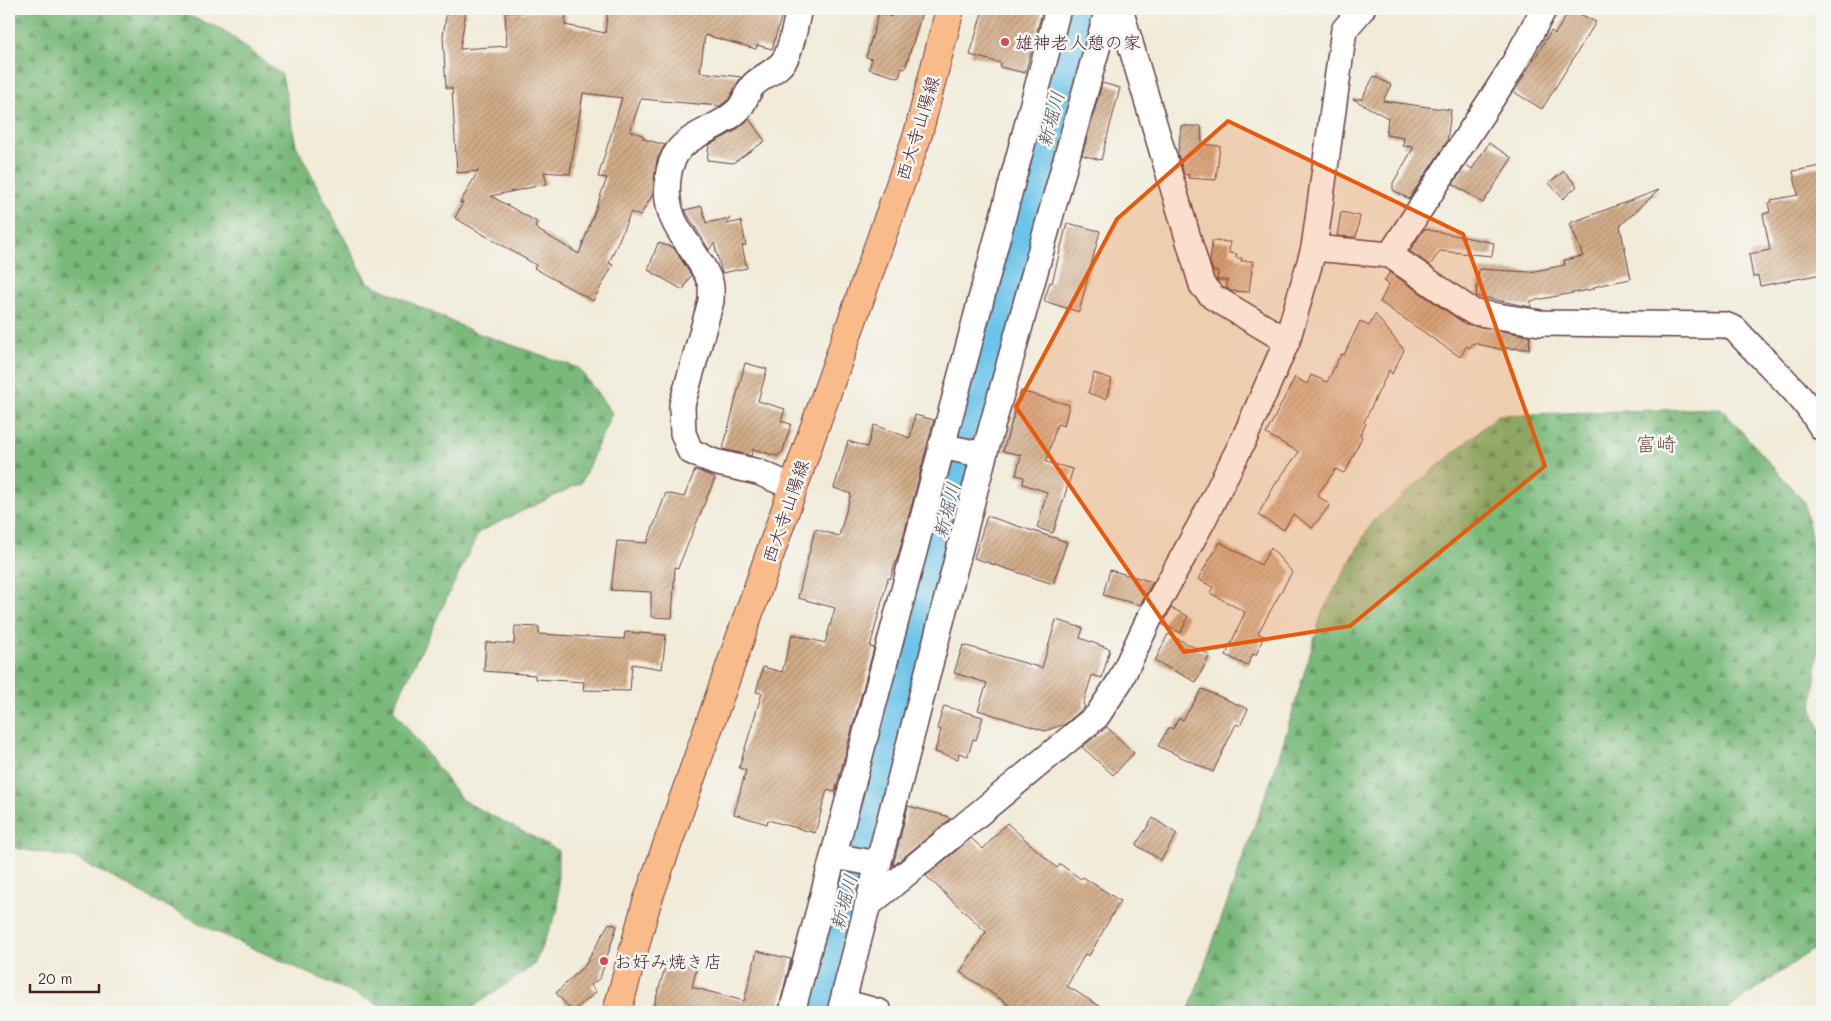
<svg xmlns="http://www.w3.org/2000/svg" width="1831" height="1021" font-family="Mali,'Klee One',sans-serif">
<defs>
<pattern id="forest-firs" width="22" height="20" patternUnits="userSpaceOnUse" patternTransform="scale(1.25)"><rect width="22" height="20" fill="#79b97a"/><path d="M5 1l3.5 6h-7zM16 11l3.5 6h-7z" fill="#659664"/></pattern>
<pattern id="building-hatch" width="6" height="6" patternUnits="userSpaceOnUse" patternTransform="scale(1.25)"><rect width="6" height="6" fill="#d1ac87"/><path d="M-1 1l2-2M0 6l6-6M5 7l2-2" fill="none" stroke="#ac8b6f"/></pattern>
</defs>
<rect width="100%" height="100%" fill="#f6f6f2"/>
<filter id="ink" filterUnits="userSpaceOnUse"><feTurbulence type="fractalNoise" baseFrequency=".02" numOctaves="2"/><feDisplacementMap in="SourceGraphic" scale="10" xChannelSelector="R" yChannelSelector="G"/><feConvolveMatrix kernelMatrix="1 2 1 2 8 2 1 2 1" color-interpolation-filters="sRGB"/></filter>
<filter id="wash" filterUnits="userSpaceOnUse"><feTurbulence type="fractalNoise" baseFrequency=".0096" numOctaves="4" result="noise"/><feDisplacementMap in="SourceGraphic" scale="20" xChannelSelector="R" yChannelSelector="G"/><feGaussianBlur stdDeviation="1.12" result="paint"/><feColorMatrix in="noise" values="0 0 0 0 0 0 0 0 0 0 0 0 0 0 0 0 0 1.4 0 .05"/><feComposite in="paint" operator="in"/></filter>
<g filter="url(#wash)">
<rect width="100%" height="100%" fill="#f1ebd8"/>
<g fill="url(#forest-firs)" stroke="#626c52">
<polygon points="9,9 171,9 222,29 282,75 296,145 367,282 474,332 579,368 612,413 581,483 479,532 393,709 462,800 558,850 558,909 534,965 466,1012 396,1012 214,931 77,859 9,847"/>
<polygon points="1721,408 1804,502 1822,590 1822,611 1812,710 1822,734 1822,943 1724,1012 1188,1012 1278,760 1323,610 1372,522 1498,415"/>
</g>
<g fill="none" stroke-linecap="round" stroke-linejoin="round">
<polyline stroke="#6cc4e9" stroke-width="41" points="814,1012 1079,9"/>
</g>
<g id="blocks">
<g fill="url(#building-hatch)" fill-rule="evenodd">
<path d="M447 9 466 11 460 49 507 46 505 13 542 11 566 15 565 25 605 33 608 9H762L782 14 772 49 757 45 756 49 705 35 700 72 741 77 729 99 720 106 641 99 630 131 642 135 644 139 665 145 657 160 653 194 640 216 631 212 609 263 613 265 593 301 534 268 536 265 455 218 463 202 460 203 478 171 457 173 452 88H446L443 36ZM583 93 622 98 598 177 607 178 579 254 538 230 535 227 537 222 491 196 547 184 544 172 570 174Z"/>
<polygon points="893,9 909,9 922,13 905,69 902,67 899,78 869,69 872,59 866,57 879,13 891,17"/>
<polygon points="983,9 1043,9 1025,73 1000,67 1001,63 970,55"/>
<polygon points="1570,9 1596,22 1542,109 1514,92 1551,31 1555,34"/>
<polygon points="1374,76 1391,85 1383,101 1451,110 1447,142 1409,199 1393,190 1393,183 1414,147 1403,146 1404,138 1386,135 1388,118 1353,99 1362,99"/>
<polygon points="1102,83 1120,88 1101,160 1082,155"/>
<polygon points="749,119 765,141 733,163 707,160 709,145 735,131"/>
<polygon points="1181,126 1201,126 1202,144 1220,146 1216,180 1188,178 1189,175 1184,174 1178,154"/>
<polygon points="1489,143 1512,158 1483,203 1453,184 1466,165 1472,169"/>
<polygon points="1822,166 1822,274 1760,286 1758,276 1753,277 1749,254 1770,250 1763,214 1770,212 1768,203 1772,202 1771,200 1798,195 1793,171"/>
<polygon points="1564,171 1577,186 1563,199 1549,183"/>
<polygon points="1659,190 1620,226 1631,279 1605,284 1594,287 1594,289 1531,301 1531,307 1476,296 1479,269 1530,272 1565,265 1564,260 1583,256 1570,223"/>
<polygon points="702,206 706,223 730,218 726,224 741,221 746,245 742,246 747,268 722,273 714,243 709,250 685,210"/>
<polygon points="1341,212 1360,216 1356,237 1337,236"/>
<polygon points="1067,223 1100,231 1079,312 1044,301 1050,282 1052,283"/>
<polygon points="1424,229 1494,243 1492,256 1440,251 1430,265 1410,251"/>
<polygon points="1212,241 1230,242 1229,253 1237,254 1236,258 1242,258 1241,261 1253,261 1249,292 1231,291 1227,288 1227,280 1217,280 1218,271 1213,271 1210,262"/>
<polygon points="658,243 674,248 691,275 683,290 648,270"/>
<polygon points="1390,272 1465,324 1530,336 1529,349 1505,348 1504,350 1473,343 1470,348 1467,346 1460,357 1380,302 1389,284 1384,281"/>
<polygon points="1375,314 1404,350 1392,374 1389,370 1364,422 1366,424 1360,435 1362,437 1346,471 1343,473 1336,469 1317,495 1330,505 1312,528 1293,514 1284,530 1258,515 1276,483 1299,452 1266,434 1295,377 1307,384 1311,375 1327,382 1341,354 1344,355 1360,321 1369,326"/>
<polygon points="745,363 767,369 758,401 785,409 781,421 791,424 783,451 777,456 753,449 751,456 723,449"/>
<polygon points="1094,373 1112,379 1106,399 1088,393"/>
<polygon points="1021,391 1069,405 1064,426 1057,424 1046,462 1073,469 1053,533 1037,528 1047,492 1023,484 1024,477 1016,475 1021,455 1003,451"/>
<polygon points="915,415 934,420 899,553 890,579 888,578 870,647 874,648 835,792 827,790 815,833 768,820 767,824 734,814 746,770 739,768 762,693 756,692 763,667 782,672 792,634 825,643 835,608 798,598 815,529 839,536 851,494 834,488 848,441 867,447 874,425 910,438"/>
<polygon points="695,470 715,478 678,568 675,567 672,618 651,617 651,592 611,590 617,541 647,543 666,493 684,497"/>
<polygon points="987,516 1067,542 1053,584 974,558"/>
<polygon points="1220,542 1261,565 1271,548 1292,572 1258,633 1264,636 1256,655 1253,654 1247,666 1226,655 1245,612 1210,593 1213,587 1198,579"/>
<polygon points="1110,570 1153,582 1140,605 1103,595"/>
<polygon points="1171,608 1188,616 1181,633 1163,625"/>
<polygon points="1056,620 1083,628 1080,638 1110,649 1102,678 1092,675 1083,704 1085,707 1065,724 1045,731 978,710 987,683 954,673 963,645 1042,668"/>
<polygon points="515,626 539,627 539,634 624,639 625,632 666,635 662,669 632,664 630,691 583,690 584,682 535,679 535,675 484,671 486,642 514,644"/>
<polygon points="1168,634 1210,655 1196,682 1155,661"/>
<polygon points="1202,689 1248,709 1240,726 1236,724 1213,772 1158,746 1169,727 1173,729 1179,718 1183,720"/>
<polygon points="944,706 983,717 976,740 973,739 968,756 959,753 958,759 935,752 941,730 937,728"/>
<polygon points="1107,727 1134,753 1113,775 1082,747"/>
<polygon points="908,806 946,816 950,819 893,866"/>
<polygon points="1153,818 1177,834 1161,860 1136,845"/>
<polygon points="1007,823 1057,868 1060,864 1081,879 1083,877 1120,901 1089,956 1085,954 1067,986 1109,1012 1002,1012 1008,1004 960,972 986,932 926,876 971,838 983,849"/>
<polygon points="609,923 617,926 600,978 591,985 596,992 573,1012 556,993 586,964"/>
<polygon points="757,951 791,959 778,1012 652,1012 667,961 697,967 692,987 744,1001"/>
</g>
</g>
</g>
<g filter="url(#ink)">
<use href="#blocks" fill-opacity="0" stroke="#633e45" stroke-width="1"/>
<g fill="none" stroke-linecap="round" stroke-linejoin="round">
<defs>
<g id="minor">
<polyline points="1120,9 1202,285 1213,297 1287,341"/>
<path d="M1314 248 1390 255 1473 312 1540 323 1725 325 1735 329C1764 362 1800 390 1822 428"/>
<polyline points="1390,255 1509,72 1544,9"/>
<polyline points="941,446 984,455"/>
<path d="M793 487 758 472 714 462 690 451 683 433 682 405 711 301C711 295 712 287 710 282 696 244 662 228 668 178 673 132 713 135 738 110 745 103 747 91 754 84 764 75 781 69 786 57 793 43 795 24 799 9"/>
<polyline points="834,856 878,864"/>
<polyline points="867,906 1097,716 1120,681 1149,619 1202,522 1244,439 1287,341 1314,248 1344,30 1362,9"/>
<polyline points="843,1002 879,1012"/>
<polyline points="792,1012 1058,9"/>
<polyline points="840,1012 984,455 1108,9"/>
</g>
<polyline id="primary" points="617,1012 646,905 918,134 950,9"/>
</defs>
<use href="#minor" stroke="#633e45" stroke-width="28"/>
<use href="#primary" stroke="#633e45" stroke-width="30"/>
<use href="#minor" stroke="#fff" stroke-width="25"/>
<use href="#primary" stroke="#fabb8b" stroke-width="28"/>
</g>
</g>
<path fill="#e8590c" fill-opacity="0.2" stroke="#e8590c" stroke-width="4" stroke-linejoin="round" d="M1228 121 1463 234 1545 466 1350 626 1184 652 1016 407 1117 219Z"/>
<g fill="#d1495b" stroke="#f6f6f2" stroke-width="2">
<circle cx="1005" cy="42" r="5"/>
<circle cx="604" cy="961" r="5"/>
</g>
<g text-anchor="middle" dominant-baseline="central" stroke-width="5" stroke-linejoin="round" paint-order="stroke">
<g font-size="18" fill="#4a1f2b" stroke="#f6f6f2" text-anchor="start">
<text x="1015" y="42">雄神老人憩の家</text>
<text x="614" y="961">お好み焼き店</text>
</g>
<g font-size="18" fill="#4a1f2b" stroke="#f6f6f2">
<text transform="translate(917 128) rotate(-73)">西大寺山陽線</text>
<text transform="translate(785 511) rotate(-71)">西大寺山陽線</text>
</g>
<g font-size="19" font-style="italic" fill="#545164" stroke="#f6f6f2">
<text transform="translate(1050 119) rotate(-75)">新堀川</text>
<text transform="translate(946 510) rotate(-75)">新堀川</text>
<text transform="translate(843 902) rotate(-75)">新堀川</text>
</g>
<g font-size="20" fill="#79504b" stroke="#f6f6f2">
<text x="1656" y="443">富崎</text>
</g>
</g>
<rect width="1831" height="1021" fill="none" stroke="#f6f6f2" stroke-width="30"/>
<path d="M30 984v8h69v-8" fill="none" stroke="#4a1f2b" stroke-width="2.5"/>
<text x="38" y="984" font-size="15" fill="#4a1f2b" stroke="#f6f6f2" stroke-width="4" paint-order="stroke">20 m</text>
</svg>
